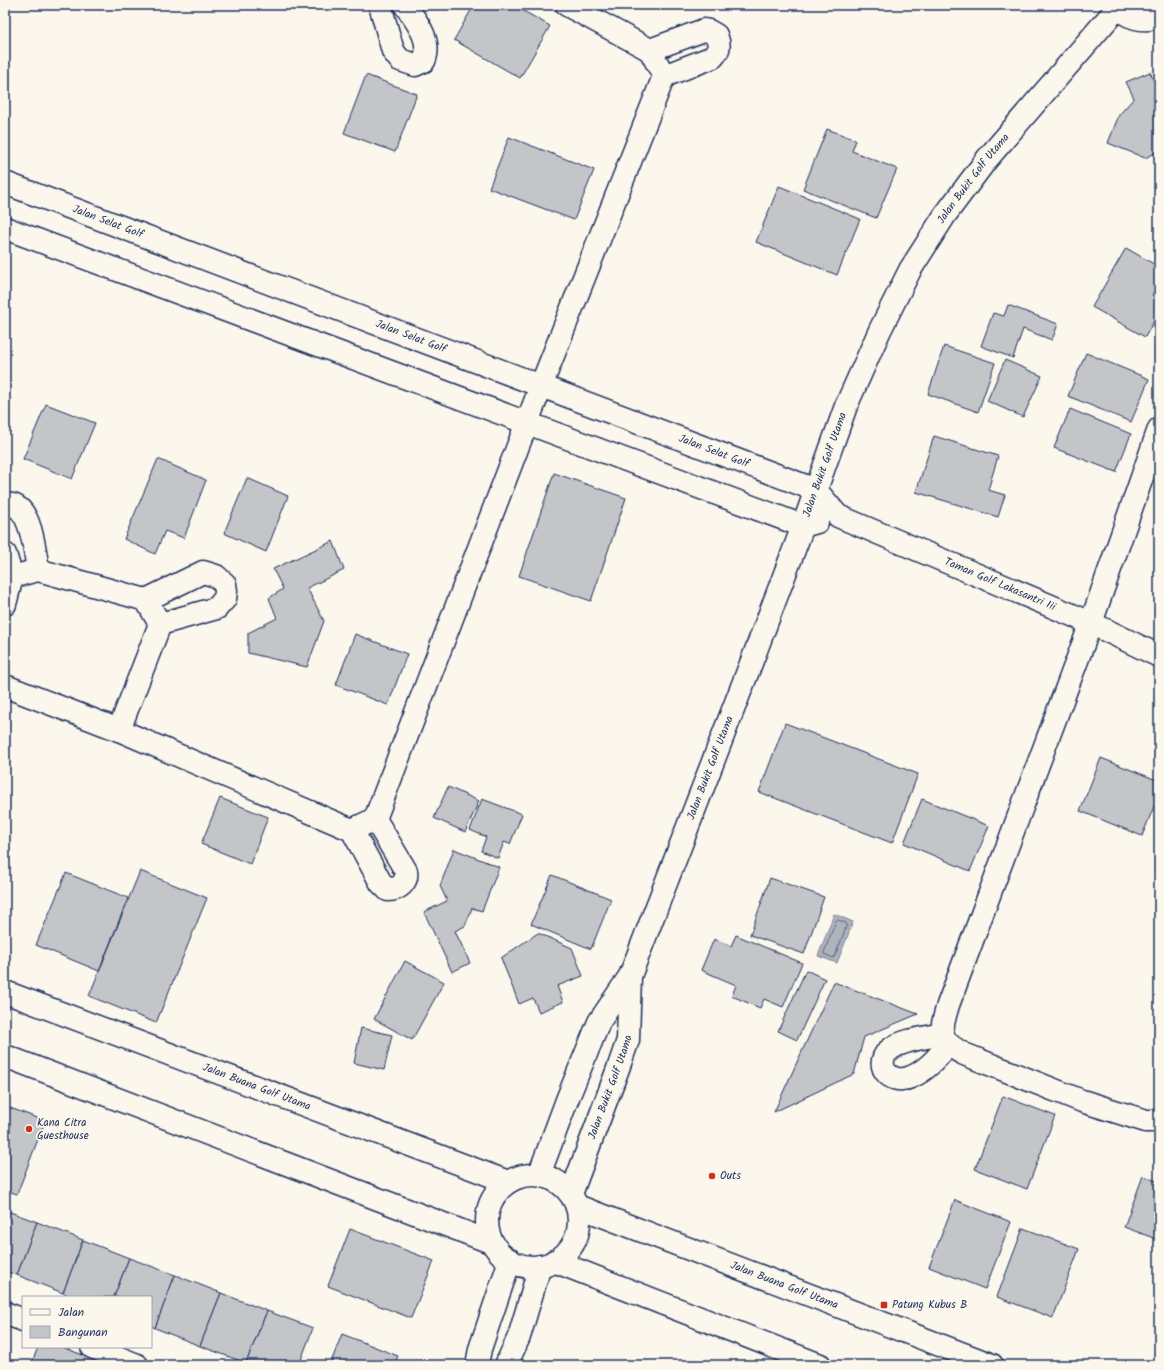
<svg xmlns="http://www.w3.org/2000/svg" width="1164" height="1370" font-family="Kalam,sans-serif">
<rect width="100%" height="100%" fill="#fbf7ec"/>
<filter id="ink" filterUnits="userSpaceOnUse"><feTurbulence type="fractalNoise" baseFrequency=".025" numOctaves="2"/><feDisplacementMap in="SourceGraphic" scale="8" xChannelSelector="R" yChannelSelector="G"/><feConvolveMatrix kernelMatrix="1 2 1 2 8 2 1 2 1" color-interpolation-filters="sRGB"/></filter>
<g filter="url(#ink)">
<polygon fill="#afb3bb" stroke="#747e96" points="834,914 853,922 837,963 818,956"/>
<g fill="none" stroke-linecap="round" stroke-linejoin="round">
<polygon stroke="#566483" stroke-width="1" points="838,920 846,923 847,925 835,956 833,958 824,954 824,952 836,921"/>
</g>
<g fill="#c3c5c9" stroke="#1b2f5e">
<polygon points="474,5 513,5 550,26 520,78 454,40"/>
<polygon points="1150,72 1159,93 1159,151 1145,158 1108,143 1119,115 1134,98 1126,82"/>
<polygon points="366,75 417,94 395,152 344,133"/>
<polygon points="827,129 856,140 852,151 897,169 876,218 803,189"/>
<polygon points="509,137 594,170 574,220 489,188"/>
<polygon points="779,186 860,219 837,275 756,242"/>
<polygon points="1126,248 1159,267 1159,283 1152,295 1159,298 1159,312 1145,337 1092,307"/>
<polygon points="1008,305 1058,324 1052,340 1023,329 1013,358 981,346 993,313 1004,316"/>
<polygon points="944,346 995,363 978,412 928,394"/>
<polygon points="1086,353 1149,379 1131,422 1068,396"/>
<polygon points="1005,360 1042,376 1023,417 987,401"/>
<polygon points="46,404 95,423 72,479 23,459"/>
<polygon points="1070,409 1131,434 1116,472 1054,448"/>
<polygon points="934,436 998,456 988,490 1005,495 998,517 916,492"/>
<polygon points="158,459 206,480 184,538 165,531 155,554 124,539"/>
<polygon points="554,473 626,498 591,601 519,576"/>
<polygon points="247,478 288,496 266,552 224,533"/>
<polygon points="333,541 344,570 307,588 324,621 307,667 248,653 248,633 277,618 269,598 283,589 273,569"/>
<polygon points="355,634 407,654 388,705 336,685"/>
<polygon points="785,723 918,774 892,843 759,792"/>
<polygon points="1101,758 1159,781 1159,794 1142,836 1080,811"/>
<polygon points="448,787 479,801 465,832 434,818"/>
<polygon points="220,798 268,817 250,864 201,844"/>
<polygon points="482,799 522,814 510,844 504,842 498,858 481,851 486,837 470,830"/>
<polygon points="922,799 989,826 970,871 904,843"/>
<polygon points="454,849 499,867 482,911 472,908 465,926 455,931 470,963 452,972 424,912 447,901 440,886"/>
<polygon points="140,871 207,898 156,1023 89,996"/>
<polygon points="66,873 128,898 99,971 36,945"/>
<polygon points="552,875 611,899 591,949 531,924"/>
<polygon points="770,878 824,897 804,954 750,935"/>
<polygon points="538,933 572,948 583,976 557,986 563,1002 539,1012 533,998 519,1004 501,958"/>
<polygon points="736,935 802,963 783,1007 764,999 760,1008 732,996 736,985 701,970 714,939 731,946"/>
<polygon points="405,961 444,982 412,1040 374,1019"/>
<polygon points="806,970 825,979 797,1040 778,1031"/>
<polygon points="834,982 918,1014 864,1037 854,1074 774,1112"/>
<polygon points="361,1028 392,1035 384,1070 354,1063"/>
<polygon points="1003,1096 1055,1116 1027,1189 975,1169"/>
<polygon points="5,1106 45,1121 17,1194 5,1190"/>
<polygon points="1143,1176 1159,1182 1159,1240 1124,1227"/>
<polygon points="955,1200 1011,1222 985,1289 929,1267"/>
<polygon points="5,1210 37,1222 17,1275 5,1271"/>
<polygon points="37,1222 83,1240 63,1293 17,1275"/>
<polygon points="1023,1228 1079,1249 1053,1318 997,1297"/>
<polygon points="350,1229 434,1261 411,1318 328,1286"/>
<polygon points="83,1240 129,1258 114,1297 74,1297 63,1293"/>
<polygon points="129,1258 175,1275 155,1328 151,1326 151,1297 114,1297"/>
<polygon points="175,1275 221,1293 200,1346 155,1328"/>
<polygon points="221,1293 267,1311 246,1363 200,1346"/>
<polygon points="267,1311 313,1328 299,1365 251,1365 246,1363"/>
<polygon points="342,1334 398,1356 394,1365 330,1365"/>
<polygon points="38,1347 62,1347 101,1362 100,1365 31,1365"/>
</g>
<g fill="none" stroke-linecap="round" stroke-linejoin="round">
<defs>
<g id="minor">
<path d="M380 5 393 51 400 60 415 65 424 61C433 41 416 21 405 5"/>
<path d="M1116 5C1125 18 1145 23 1159 16"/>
<path d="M650 50 704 30 709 31 716 35C720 45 720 49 713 57L664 76"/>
<path id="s1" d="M5 183 816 490 838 516 1091 623 1159 656"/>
<polyline points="5,228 803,526 817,522"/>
<path d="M1159 429 1091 623 948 1005C940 1032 937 1040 964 1054L1082 1101 1146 1121H1159"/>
<path d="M5 505C31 499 35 553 38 570"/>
<polyline points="5,554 12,577"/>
<polyline points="146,600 203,572 216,576 225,584 226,591 225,599 221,603 217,608 160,624"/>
<polyline points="5,604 12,577 38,570 146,600 160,624 119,730"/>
<path d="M5 686 119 730 352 830 381 883 388 890C399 890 408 882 406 871L375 819"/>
<polyline points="352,830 375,819 541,386 664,76 650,50 567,5"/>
<path d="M942 1034C926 1038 906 1039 892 1048 871 1062 889 1087 911 1077 926 1071 938 1057 948 1045"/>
<path id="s2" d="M539 1175 567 1100 599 1022 630 976 755 653 803 526 846 406 880 330 910 270 945 215 987 159 1118 7"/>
<path id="s3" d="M571 1194 619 1066 628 1040 630 976"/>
<polyline points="5,1313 23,1320"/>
<polyline points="92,1347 137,1365"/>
<polyline points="477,1365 480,1349 510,1260"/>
<polyline points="506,1365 519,1337 540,1266"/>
</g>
<g id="major">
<path id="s4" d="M5 992 508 1182"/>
<polyline points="5,1056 493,1243"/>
<circle cx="533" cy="1221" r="46"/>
<path id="s5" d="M577 1206 992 1365"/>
<polyline points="554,1261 820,1365"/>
</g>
</defs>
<use href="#minor" stroke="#1b2f5e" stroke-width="25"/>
<use href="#major" stroke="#1b2f5e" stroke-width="25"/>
<use href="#minor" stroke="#fbf7ec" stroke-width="22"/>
<use href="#major" stroke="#fbf7ec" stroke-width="22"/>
</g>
</g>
<g fill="#c8321e" stroke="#fbf7ec" stroke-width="1.5">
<circle cx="29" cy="1129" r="4"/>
<circle cx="712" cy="1176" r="4"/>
<rect x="880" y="1301" width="8" height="8" rx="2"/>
</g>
<g text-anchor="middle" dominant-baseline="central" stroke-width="3.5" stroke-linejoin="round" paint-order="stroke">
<g font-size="11" fill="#1b2f5e" stroke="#fbf7ec">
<text stroke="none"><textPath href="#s2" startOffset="1091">Jalan Bukit Golf Utama</textPath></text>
<text stroke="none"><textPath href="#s1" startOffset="110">Jalan Selat Golf</textPath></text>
<text stroke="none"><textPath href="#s1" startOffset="434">Jalan Selat Golf</textPath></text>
<text stroke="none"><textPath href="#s1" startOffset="758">Jalan Selat Golf</textPath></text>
<text stroke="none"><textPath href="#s2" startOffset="767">Jalan Bukit Golf Utama</textPath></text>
<text stroke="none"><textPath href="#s1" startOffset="1077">Taman Golf Lakasantri Iii</textPath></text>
<text stroke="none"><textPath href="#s2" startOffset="443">Jalan Bukit Golf Utama</textPath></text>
<text stroke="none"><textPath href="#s4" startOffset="269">Jalan Buana Golf Utama</textPath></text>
<text stroke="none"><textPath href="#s3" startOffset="114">Jalan Bukit Golf Utama</textPath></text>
<text stroke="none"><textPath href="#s5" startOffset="222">Jalan Buana Golf Utama</textPath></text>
</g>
<g font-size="11" fill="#1b2f5e" stroke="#fbf7ec" text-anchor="start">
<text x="37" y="1123">Kana Citra<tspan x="37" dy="13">Guesthouse</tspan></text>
<text x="720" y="1176">Outs</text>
<text x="892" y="1305">Patung Kubus B</text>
</g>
</g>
<rect width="1164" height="1370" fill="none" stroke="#fbf7ec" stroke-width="20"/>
<rect x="10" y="10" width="1144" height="1350" fill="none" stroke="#1b2f5e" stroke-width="1.5" filter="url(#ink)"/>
<rect x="22" y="1296" width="130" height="52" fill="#fbf7ec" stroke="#a1a7b3"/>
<rect x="30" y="1309" width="20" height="6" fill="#fbf7ec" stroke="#a1a7b3"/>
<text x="58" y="1316" font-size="12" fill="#1b2f5e">Jalan</text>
<rect x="30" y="1326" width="20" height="12" fill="#c3c5c9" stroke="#a1a7b3"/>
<text x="58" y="1336" font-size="12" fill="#1b2f5e">Bangunan</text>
</svg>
